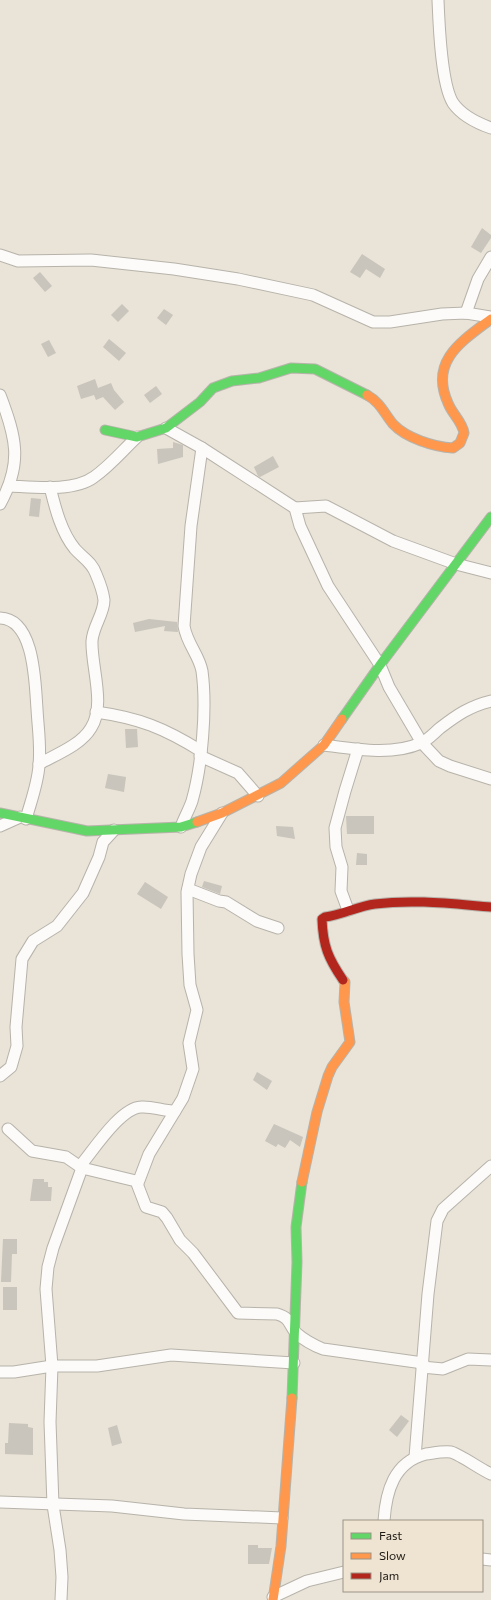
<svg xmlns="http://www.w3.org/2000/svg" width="491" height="1600" font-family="Commissioner,sans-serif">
<rect width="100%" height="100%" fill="#e9e3d8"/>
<g fill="#c9c5bc">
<polygon points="482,228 491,235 491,238 481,253 471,247"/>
<polygon points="362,254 385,269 380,278 366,269 360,278 350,272"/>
<polygon points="40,272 52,286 45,292 33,278"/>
<polygon points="122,304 129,311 118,322 111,315"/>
<polygon points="164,309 173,315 166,325 157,318"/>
<polygon points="109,339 126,353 119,361 103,347"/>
<polygon points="49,340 56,353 48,357 41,344"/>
<polygon points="95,379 98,388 111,383 114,390 124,402 115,410 103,397 96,400 94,395 81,399 77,386"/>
<polygon points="156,386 162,394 150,403 144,395"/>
<polygon points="173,442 183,445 183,457 158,464 157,449 173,448"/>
<polygon points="273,456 279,467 260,477 258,476 254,467"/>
<polygon points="31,498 41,499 39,517 29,516"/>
<polygon points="149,619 177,622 178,632 164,631 165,626 135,632 133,623"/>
<polygon points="125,729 137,729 138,747 126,748"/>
<polygon points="108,774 126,777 124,792 105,788"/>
<polygon points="346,816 374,816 374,834 347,834"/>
<polygon points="276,826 293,827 295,839 277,836"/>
<polygon points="357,853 367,854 367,865 356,865"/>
<polygon points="204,881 222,886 220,894 202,887"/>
<polygon points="145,882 168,897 161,909 137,894"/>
<polygon points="257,1072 272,1081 267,1090 253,1080"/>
<polygon points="274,1124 303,1137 300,1147 290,1140 285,1148 278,1144 276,1147 265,1141"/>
<polygon points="33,1179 44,1179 44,1182 48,1182 48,1187 52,1187 51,1201 30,1201"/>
<polygon points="3,1239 17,1239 17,1254 12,1254 11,1282 1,1282"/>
<rect x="3" y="1287" width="14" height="23"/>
<polygon points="401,1415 409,1421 397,1437 389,1430"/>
<polygon points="9,1423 28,1424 28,1427 33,1428 33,1455 5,1454 5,1443 8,1443"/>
<polygon points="117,1425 122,1443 112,1446 108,1428"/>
<polygon points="248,1545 258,1545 258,1548 272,1548 269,1564 248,1564"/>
</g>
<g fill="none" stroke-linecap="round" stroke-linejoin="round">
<defs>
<g id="street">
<path d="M438 0C439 24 441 84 453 103 462 116 477 123 491 128"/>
<polyline points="0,255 18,261 91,260 174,269 238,279 313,295 373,322 390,322 442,314 466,313 491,317"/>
<polyline points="466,313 478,279 491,257"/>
<path d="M0 395C16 437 23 463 0 504"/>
<polyline points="166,428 202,448 295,508 300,526 328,586 380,665 389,687 422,743 439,761 450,766 491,779"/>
<path d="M9 486C33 487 74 492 94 477 110 466 123 450 137 437"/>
<polyline points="295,508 326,506 393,541 456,564 491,573"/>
<path d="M0 618C35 619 35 684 37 709 38 728 41 746 39 765 38 783 31 801 26 819"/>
<path d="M96 712C139 718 164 728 201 751"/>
<path d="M324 745C354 749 392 756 421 743 428 740 434 733 440 728 457 715 470 706 491 701"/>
<polyline points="200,756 238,773 258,796"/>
<path d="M39 764C57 754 81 745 91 728 106 705 91 666 92 641 93 626 104 614 104 600 103 592 99 581 96 574 92 562 83 558 75 549 61 532 55 507 50 487"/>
<polyline points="0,826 20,817"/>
<path d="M181 827C184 818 189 810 192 801 202 766 207 708 202 671 199 655 187 644 184 626L191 526 202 448"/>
<polyline points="188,889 219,901 226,902 257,921 278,928"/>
<polyline points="348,910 341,891 342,867 336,847 335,828 345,791 358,749"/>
<polyline points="0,1076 11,1067 17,1046 16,1027 22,959 33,941 57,926 83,893 99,857 103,842 114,830"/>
<path d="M8 1129 32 1151 66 1157 82 1168 136 1181 146 1207 162 1212 167 1218 180 1240 193 1253 238 1313 277 1314C291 1318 288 1324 296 1333 304 1340 313 1345 323 1349L423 1363"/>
<path d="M80 1166C93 1151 120 1108 141 1107 152 1106 163 1111 175 1111"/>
<polyline points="138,1183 149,1154 183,1098 193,1069 189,1043 197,1010 190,985 188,954 187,892 191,874 201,847 222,813"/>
<polyline points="422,1367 443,1369 468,1359 491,1360"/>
<polyline points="0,1372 14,1372 52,1366 97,1366 171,1355 294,1363"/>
<polyline points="415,1457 428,1294 437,1221 443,1209 491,1166"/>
<polyline points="0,1502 112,1506 184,1514 282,1518"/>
<path d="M384 1521C386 1491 394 1462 426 1454 434 1453 443 1451 451 1452 461 1455 480 1469 491 1474"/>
<polyline points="482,1559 491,1560"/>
<polyline points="273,1597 307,1581 344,1572"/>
<polyline points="61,1600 62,1577 60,1550 53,1505 50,1422 52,1366 46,1289 48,1267 53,1248 82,1168"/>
</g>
<g id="fast">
<polyline points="105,430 137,437 166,428 200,402 213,388 232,381 259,378 291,368 315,369 367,395"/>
<polyline points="342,719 380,665 491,517"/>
<polyline points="0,813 87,831 181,827 197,822"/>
<polyline points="292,1398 297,1262 296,1227 302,1182"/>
</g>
<g id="slow">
<path d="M367 395C380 402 384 413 393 424 406 438 434 447 453 448L460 443 464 433C462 421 452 414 448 403 429 361 462 341 491 319"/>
<polyline points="197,822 222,813 281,783 324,745 342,719"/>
<polyline points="302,1182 317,1112 328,1076 332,1067 350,1042 344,1002 345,982 343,980"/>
<polyline points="273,1600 281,1546 292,1398"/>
</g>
<path id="jam" d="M343 980C328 958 323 946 322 919L325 917C342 915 358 906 375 904 414 899 453 904 491 907"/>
</defs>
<use href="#street" stroke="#b7b3aa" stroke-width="13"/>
<use href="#fast" stroke="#b7b3aa" stroke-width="11"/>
<use href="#slow" stroke="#b7b3aa" stroke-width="11"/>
<use href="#jam" stroke="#b7b3aa" stroke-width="11"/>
<use href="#street" stroke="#fcfbf9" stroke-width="11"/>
<use href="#fast" stroke="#63d668" stroke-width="9"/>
<use href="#slow" stroke="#ff974d" stroke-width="9"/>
<use href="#jam" stroke="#b3261e" stroke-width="9"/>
</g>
<rect x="343" y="1520" width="140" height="72" fill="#efe4d2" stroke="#9b9386"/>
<rect x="351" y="1533" width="20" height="6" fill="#63d668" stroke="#9b9386"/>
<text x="379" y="1540" font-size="12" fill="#1d1913">Fast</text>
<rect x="351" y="1553" width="20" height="6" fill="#ff974d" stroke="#9b9386"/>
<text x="379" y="1560" font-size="12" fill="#1d1913">Slow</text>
<rect x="351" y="1573" width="20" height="6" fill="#b3261e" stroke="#9b9386"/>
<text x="379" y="1580" font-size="12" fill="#1d1913">Jam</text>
</svg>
